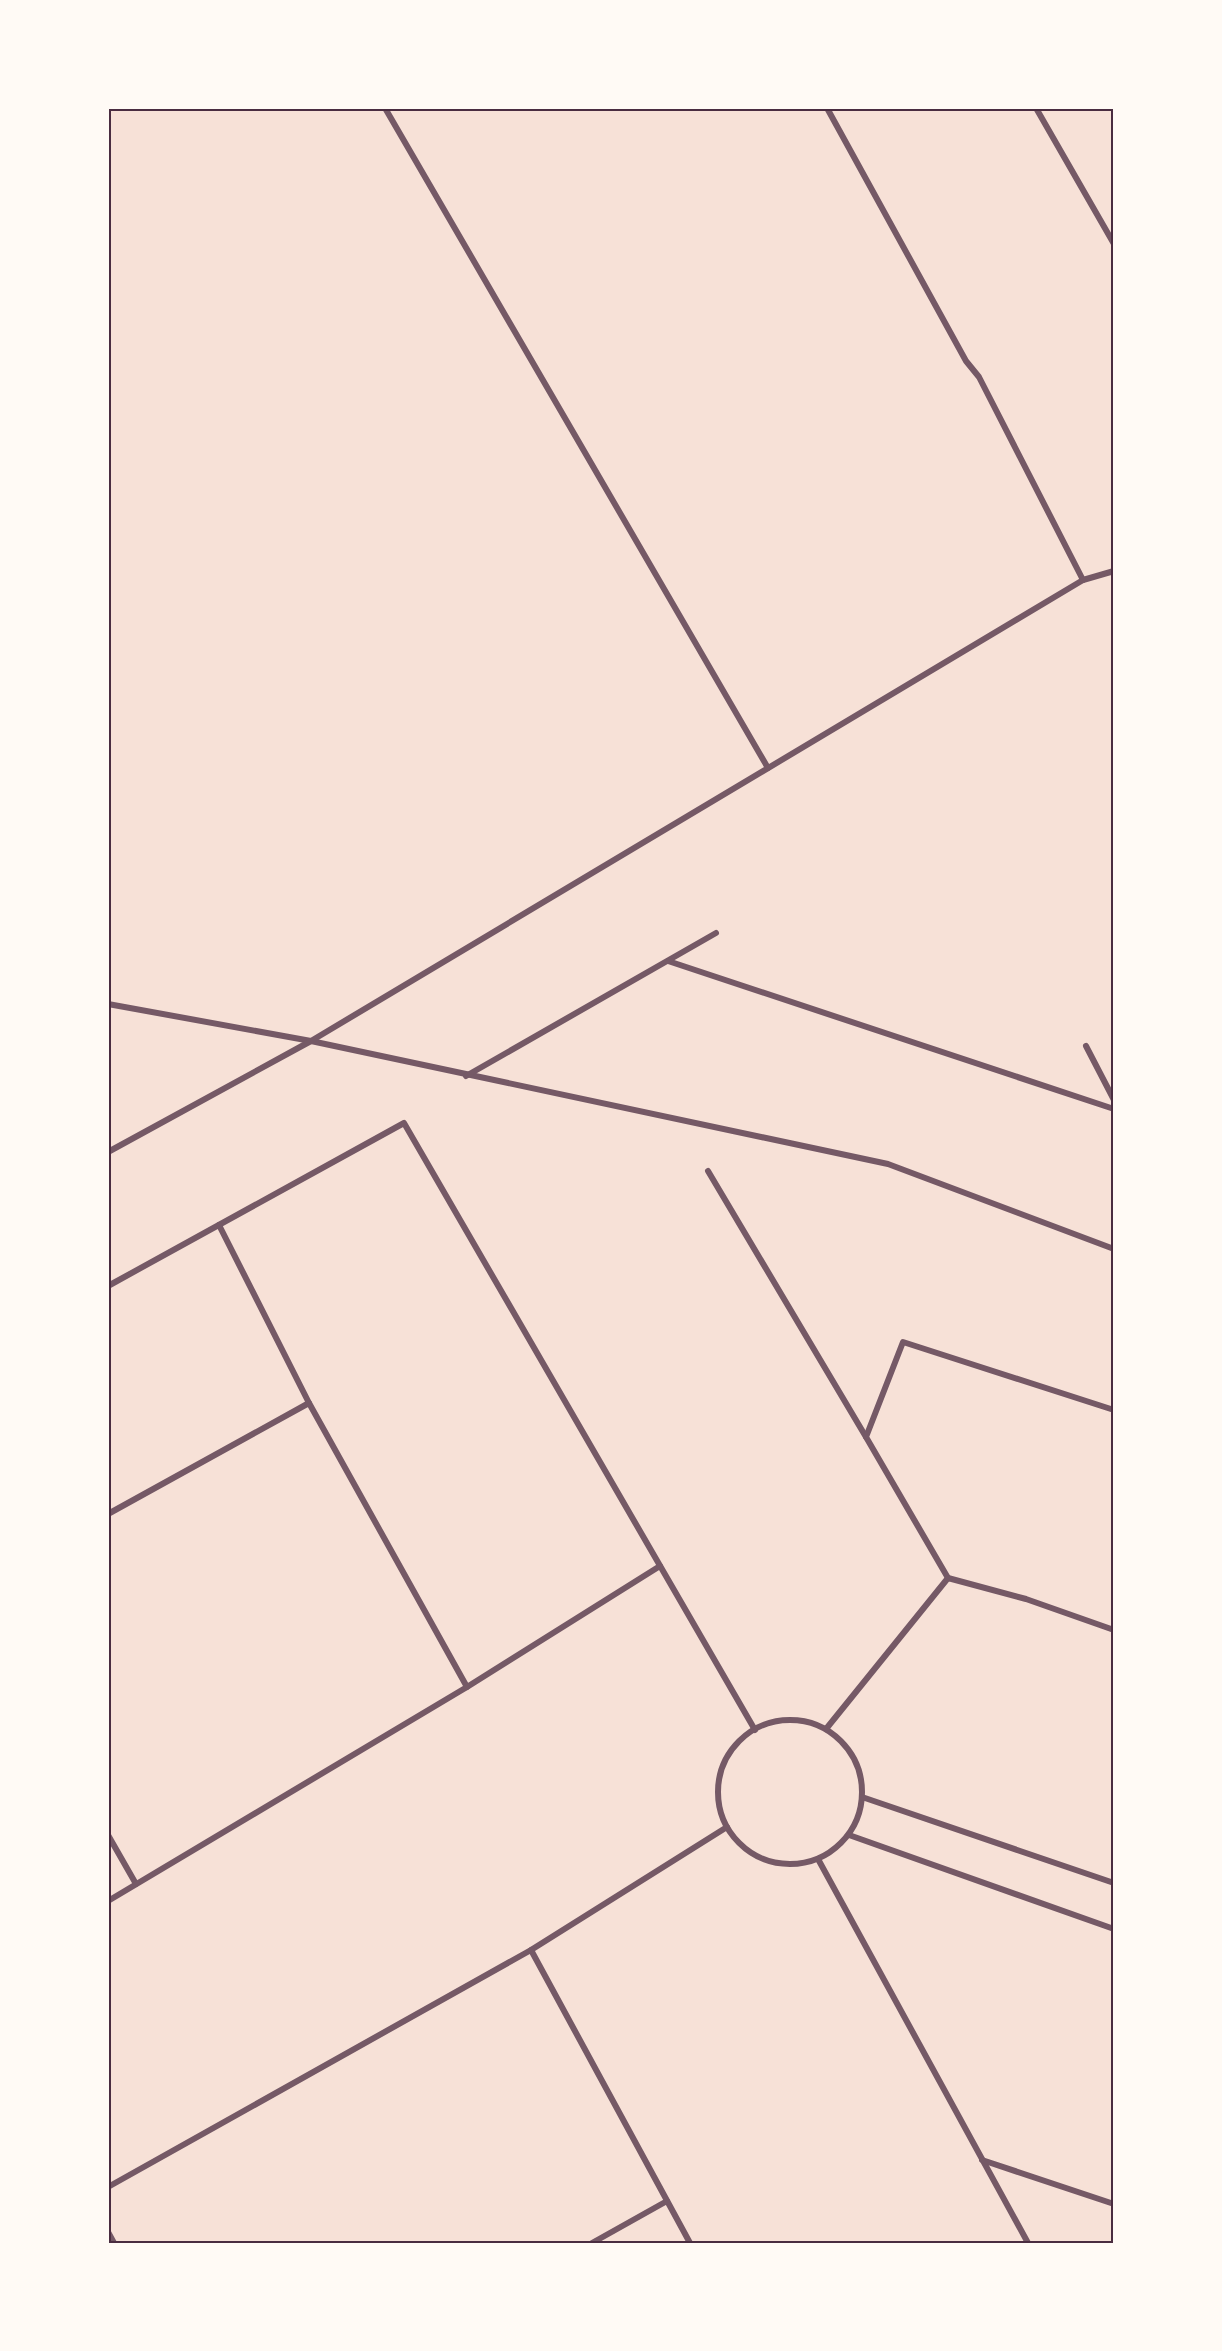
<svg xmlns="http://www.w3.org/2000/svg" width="1222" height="2351" font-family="Roboto,sans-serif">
<rect width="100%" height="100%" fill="#f7e1d7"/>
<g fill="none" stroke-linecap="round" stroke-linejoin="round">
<g stroke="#755966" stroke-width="6">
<polyline points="385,108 768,768"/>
<polyline points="827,108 966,361 979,377 1083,580"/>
<polyline points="1036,108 1114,244"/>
<polyline points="668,961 1114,1109"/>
<polyline points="108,1004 311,1041 888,1164 1114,1249"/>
<polyline points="1086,1046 1114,1100"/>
<polyline points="466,1076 716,933"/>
<polyline points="108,1152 311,1041 1083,580 1114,571"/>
<polyline points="708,1171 866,1437"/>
<polyline points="108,1286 404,1123 755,1730"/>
<polyline points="108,1514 309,1403 219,1225"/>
<polyline points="948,1578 866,1437 903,1342 1114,1410"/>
<polyline points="467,1687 660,1566"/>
<circle cx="790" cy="1792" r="72"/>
<polyline points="826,1729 948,1578 1026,1599 1114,1630"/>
<polyline points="862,1797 1114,1883"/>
<polyline points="108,1835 136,1884"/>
<polyline points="849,1835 1114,1929"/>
<polyline points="818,1859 1028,2243"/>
<polyline points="108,1901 467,1687 309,1403"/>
<polyline points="982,2160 1114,2204"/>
<polyline points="108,2187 531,1950"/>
<polyline points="108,2232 114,2243"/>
<polyline points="592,2243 667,2201"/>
<polyline points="690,2243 531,1950 727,1827"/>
</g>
</g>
<rect width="1222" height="2351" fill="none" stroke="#fffaf5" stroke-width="219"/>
<rect x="110" y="110" width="1002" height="2132" fill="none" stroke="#4a2c40" stroke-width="2"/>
</svg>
